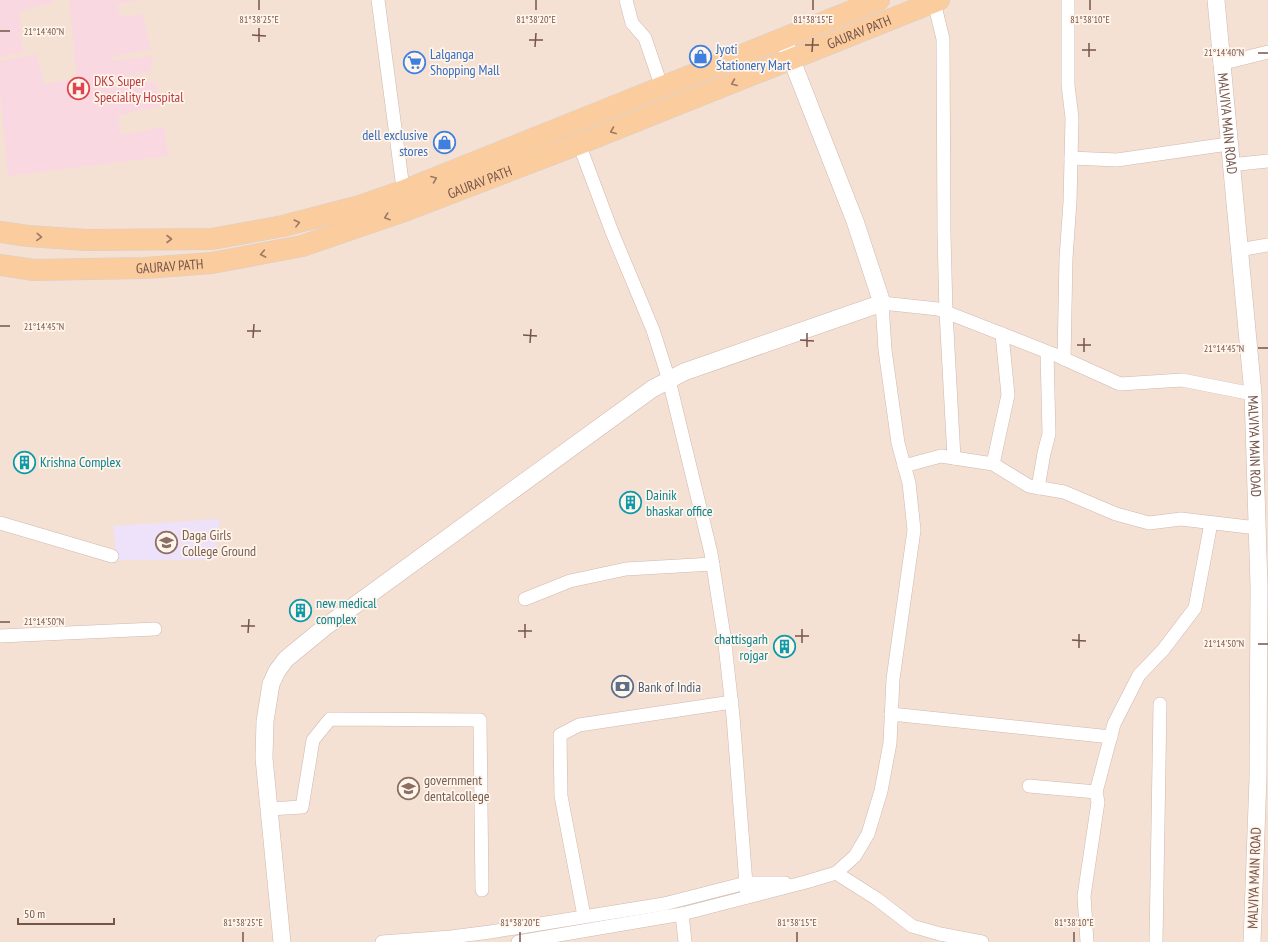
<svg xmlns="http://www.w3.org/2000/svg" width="1268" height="942" font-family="'PT Sans Narrow',sans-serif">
<rect width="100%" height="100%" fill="#fcf0e5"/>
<rect fill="#f4e1d3" x="0" y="0" width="1268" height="942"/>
<polygon fill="#ede2f9" points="220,519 215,560 117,560 113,526"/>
<g fill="#fad8e1">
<polygon points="0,0 53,0 53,3 19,11 23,52 0,57"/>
<polygon points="69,0 138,0 118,4 120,17 142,14 151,49 111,57 111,61 152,56 151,71 111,80 111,85 156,82 160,106 118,116 121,135 164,127 168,156 8,176 0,91 0,61 37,54 44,84 77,79"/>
</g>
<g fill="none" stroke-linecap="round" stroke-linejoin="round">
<defs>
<g id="minor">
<polyline points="378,0 404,196"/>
<polyline points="626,0 632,23 645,38 662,88"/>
<polyline points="934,2 943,39 944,234 946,312 954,458"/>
<polyline points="1220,64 1268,52"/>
<polyline points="579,144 612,232 653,330 669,380 711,553 724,636 733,716 747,897"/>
<polyline points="1071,158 1117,160 1228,144"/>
<polyline points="1230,165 1268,161"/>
<polyline points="1239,250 1268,245"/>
<polyline points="1064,359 1066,258 1070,202 1072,118 1068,85 1068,0"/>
<polyline points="993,464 1008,395 1002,334"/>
<polyline points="904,466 941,456 993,464 1029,486 1064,492 1116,514 1149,523 1181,519 1257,528"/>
<polyline points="1038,488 1044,453 1049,434 1047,352"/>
<polyline points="0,523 112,556"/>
<polyline points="525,599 570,581 626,569 713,564"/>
<polyline points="0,636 155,629"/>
<polyline points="891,714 1111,737"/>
<polyline points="1029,786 1096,792 1098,802 1084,896 1087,942"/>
<polyline points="1096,792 1114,724 1139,675 1163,650 1195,608 1211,523"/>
<polyline points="269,809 302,807 313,740 330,719 480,720 482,890"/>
<polyline points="836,873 877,899 912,926 940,934 982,942"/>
<polyline points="682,914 685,942"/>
<polyline points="584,916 561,796 560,735 579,725 732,702"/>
<polyline points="382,942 451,937 490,932 664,904 746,883 785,883"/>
<polyline points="518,942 682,914 806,882 836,873 855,856 868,834 881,791 890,743 893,679 914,530 909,483 898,443 885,350 882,303 938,309 1058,356 1120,384 1182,380 1253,394"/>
<polyline points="1156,942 1160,704"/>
</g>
<g id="tertiary">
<path id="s1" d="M1216 0 1253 394 1259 586 1258 778 1252 942"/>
<polyline points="282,942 264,758 265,721 271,684 277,671 286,659 325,627 652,389 684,372 882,303 855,221 787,48"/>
</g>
<g id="primary">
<polyline points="0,232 28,236 86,240 212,239 283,226 360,206 403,191 879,0"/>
<path id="s2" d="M0 265 34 270 145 268 212 263 302 246 407 210 579 144 939 0"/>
</g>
</defs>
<use href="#minor" stroke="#d0b8ae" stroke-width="14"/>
<use href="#tertiary" stroke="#d0b8ae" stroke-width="18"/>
<use href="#primary" stroke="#d8cfcc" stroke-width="22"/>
<use href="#minor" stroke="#fff" stroke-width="13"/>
<use href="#tertiary" stroke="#fff" stroke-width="17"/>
<use href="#primary" stroke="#fbcc9e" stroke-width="21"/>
</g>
<defs><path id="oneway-chevron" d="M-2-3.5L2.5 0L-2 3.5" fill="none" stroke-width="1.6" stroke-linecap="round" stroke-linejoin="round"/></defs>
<g stroke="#9d7863">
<use href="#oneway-chevron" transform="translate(734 83) rotate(158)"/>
<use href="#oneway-chevron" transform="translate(613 131) rotate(158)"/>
<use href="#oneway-chevron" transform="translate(434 179) rotate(-22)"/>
<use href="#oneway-chevron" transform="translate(387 217) rotate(161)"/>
<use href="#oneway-chevron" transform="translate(297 223) rotate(-14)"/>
<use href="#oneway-chevron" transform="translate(39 237) rotate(4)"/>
<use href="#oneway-chevron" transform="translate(169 239)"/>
<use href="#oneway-chevron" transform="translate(263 254) rotate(169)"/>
</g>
<path fill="none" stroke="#75544a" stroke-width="1.5" d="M259 10V0M536 10V0M813 10V0M1090 10V0M0 31H10M252 35 266 36M529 40H543M259 42V28M805 45H819M535 47 536 33M1082 50H1096M812 52 813 38M1258 53H1268M1089 57V43M0 326H10M247 331H261M523 335 537 336M253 338 254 324M800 340 814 341M530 343 531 329M1077 345H1091M807 347V333M1258 348H1268M1084 352V338M0 622H10M241 626H255M518 631H532M248 633 249 619M795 636H809M525 638V624M1072 640 1086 641M802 643V629M1258 644H1268M1079 648V634M243 942V932M520 942V932M797 942V932M1074 942V932"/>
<defs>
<symbol id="shop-ring" viewBox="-11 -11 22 22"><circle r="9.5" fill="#fff5eb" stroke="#3f7fe0" stroke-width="1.5"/><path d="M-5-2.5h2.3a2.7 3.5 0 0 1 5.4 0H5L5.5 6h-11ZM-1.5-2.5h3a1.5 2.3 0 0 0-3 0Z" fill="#3f7fe0"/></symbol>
<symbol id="supermarket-ring" viewBox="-11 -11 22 22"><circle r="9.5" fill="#fff5eb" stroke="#3f7fe0" stroke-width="1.5"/><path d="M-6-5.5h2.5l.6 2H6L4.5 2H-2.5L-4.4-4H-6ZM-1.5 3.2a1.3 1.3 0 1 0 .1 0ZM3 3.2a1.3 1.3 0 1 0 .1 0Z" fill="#3f7fe0"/></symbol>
<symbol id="hospital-ring" viewBox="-11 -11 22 22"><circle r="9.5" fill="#fff5eb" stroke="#e0444e" stroke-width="1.5"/><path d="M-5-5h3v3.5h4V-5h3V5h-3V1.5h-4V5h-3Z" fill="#e0444e"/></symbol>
<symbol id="building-ring" viewBox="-11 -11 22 22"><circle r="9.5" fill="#fff5eb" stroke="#0f9aa8" stroke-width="1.5"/><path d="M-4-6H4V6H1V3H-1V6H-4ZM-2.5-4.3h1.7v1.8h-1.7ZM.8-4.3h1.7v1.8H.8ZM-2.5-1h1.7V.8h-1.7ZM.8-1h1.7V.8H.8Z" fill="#0f9aa8"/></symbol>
<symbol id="university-ring" viewBox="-11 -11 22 22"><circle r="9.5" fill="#fff5eb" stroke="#8d6e63" stroke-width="1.5"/><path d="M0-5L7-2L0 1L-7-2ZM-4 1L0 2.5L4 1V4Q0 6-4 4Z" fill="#8d6e63"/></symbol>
<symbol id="bank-ring" viewBox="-11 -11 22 22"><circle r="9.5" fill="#fff5eb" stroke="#5c6f8a" stroke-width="1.5"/><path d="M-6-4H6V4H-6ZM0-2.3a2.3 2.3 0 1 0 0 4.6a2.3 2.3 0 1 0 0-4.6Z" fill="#5c6f8a"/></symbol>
</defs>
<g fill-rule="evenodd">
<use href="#shop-ring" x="688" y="44" width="25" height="25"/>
<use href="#supermarket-ring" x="402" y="50" width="25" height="25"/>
<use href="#hospital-ring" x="66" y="76" width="25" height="25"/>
<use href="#shop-ring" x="432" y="130" width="25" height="25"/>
<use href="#building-ring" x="12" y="450" width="25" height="25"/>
<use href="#building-ring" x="618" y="490" width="25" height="25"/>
<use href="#university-ring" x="154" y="530" width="25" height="25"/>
<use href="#building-ring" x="288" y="598" width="25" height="25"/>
<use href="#building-ring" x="772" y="634" width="25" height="25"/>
<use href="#bank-ring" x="610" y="674" width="25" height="25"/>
<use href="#university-ring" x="396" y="776" width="25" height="25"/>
</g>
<g text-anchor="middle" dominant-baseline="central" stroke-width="3.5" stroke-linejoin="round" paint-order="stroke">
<g font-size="14" fill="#75544a" stroke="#fff5eb">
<text stroke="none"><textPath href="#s2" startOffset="901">GAURAV PATH</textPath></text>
<text stroke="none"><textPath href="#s1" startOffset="124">MALVIYA MAIN ROAD</textPath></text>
<text stroke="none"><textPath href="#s2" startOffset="493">GAURAV PATH</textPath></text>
<text stroke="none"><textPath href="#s2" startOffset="170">GAURAV PATH</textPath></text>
<text stroke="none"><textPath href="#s1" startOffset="448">MALVIYA MAIN ROAD</textPath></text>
<text transform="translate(1254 878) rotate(-88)">MALVIYA MAIN ROAD</text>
</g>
<g font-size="14" fill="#366cbe" stroke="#fff5eb" text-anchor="start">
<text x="716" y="49">Jyoti<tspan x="716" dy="16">Stationery Mart</tspan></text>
<text x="430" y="54">Lalganga<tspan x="430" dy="16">Shopping Mall</tspan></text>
<text x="428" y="135" text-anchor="end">dell exclusive<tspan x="428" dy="16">stores</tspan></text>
</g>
<g font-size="14" fill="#be3a42" stroke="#fff5eb" text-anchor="start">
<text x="94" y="81">DKS Super<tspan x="94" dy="16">Speciality Hospital</tspan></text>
</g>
<g font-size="14" fill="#0d838f" stroke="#fff5eb" text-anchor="start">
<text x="40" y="462">Krishna Complex</text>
<text x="646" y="495">Dainik<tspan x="646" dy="16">bhaskar office</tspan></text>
<text x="316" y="603">new medical<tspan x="316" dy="16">complex</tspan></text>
<text x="768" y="639" text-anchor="end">chattisgarh<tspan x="768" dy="16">rojgar</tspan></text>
</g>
<g font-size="14" fill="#785e54" stroke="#fff5eb" text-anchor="start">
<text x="182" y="535">Daga Girls<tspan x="182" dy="16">College Ground</tspan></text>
<text x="424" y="780">government<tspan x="424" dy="16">dentalcollege</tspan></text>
</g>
<g font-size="14" fill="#4e5e75" stroke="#fff5eb" text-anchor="start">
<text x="638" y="687">Bank of India</text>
</g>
</g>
<g font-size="10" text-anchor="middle" fill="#75544a" stroke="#fff5eb" stroke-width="3.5" stroke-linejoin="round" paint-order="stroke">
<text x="259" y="23">81°38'25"E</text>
<text x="536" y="23">81°38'20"E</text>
<text x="813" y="23">81°38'15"E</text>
<text x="1090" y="23">81°38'10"E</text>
<text x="44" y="35">21°14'40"N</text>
<text x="1224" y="56">21°14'40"N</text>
<text x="44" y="330">21°14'45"N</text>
<text x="1224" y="352">21°14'45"N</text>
<text x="44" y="625">21°14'50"N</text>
<text x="1224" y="647">21°14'50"N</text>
<text x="243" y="926">81°38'25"E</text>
<text x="520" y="926">81°38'20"E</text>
<text x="797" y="926">81°38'15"E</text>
<text x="1074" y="926">81°38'10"E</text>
</g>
<path d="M18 918v6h96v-6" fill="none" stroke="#75544a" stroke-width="2"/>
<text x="24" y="918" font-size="12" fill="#75544a" stroke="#fff5eb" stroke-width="3" paint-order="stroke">50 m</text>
</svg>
